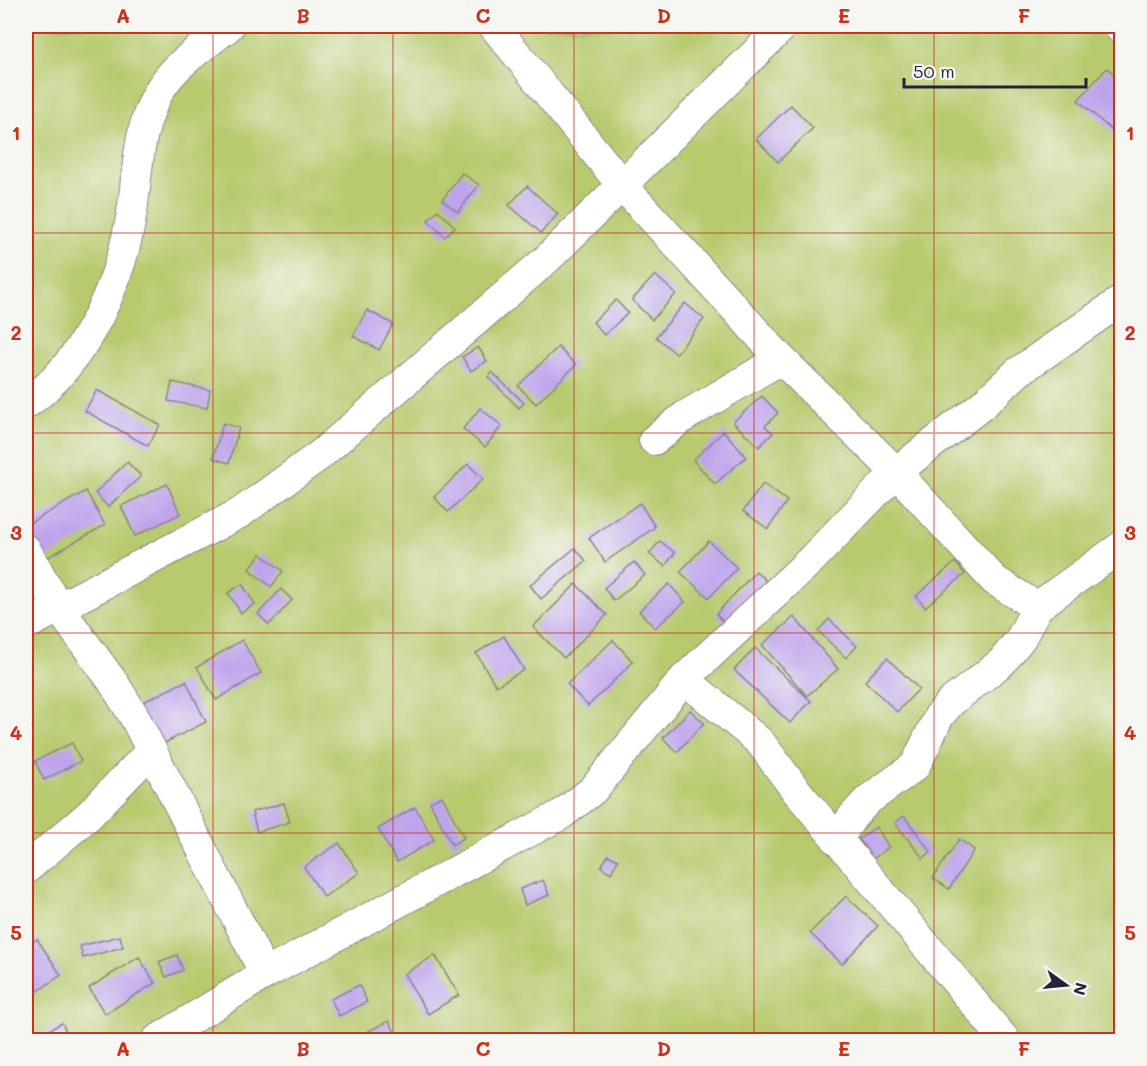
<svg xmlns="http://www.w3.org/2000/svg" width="1147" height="1066" font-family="Mali,sans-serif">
<rect width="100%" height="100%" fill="#f6f6f2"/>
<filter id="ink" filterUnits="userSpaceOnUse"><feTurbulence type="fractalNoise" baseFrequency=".0167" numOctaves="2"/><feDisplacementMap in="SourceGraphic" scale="12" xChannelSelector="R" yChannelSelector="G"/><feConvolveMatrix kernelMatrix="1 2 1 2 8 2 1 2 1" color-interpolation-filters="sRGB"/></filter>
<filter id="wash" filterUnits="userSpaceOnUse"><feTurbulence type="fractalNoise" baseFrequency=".008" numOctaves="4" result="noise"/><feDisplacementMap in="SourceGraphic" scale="24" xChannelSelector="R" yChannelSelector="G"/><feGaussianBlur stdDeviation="1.35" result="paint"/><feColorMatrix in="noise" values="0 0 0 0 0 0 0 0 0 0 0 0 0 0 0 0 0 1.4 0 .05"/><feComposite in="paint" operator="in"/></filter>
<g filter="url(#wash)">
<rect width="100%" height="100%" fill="#ede9d1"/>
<rect fill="#b7ca6e" stroke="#6c7654" stroke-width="1.5" x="26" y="26" width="1095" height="1014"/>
<g id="blocks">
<g fill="#bea2ec">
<polygon points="1107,68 1122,81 1122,140 1078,100"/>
<polygon points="791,105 813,128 778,162 756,139"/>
<polygon points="462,173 479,185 458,212 442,200"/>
<polygon points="527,186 558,214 541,233 509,205"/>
<polygon points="438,210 455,227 445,237 428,220"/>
<polygon points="655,275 676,294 652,320 632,300"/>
<polygon points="616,300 628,313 604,335 593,322"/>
<polygon points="685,303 704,319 676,354 656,337"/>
<polygon points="367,310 393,324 379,350 353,336"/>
<polygon points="478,347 487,361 471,371 462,357"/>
<polygon points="558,347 576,365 536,404 518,386"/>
<polygon points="492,372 524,403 519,408 488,377"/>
<polygon points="172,382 210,390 207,408 168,401"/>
<polygon points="97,390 160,425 148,446 85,411"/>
<polygon points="762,396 778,413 765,426 773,433 759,447 733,422"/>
<polygon points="480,408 502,426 485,447 463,429"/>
<polygon points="223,423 239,428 229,463 213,458"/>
<polygon points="724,431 746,457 715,484 693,460"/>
<polygon points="127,462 141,476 108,507 95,493"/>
<polygon points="468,464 483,479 448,512 434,497"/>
<polygon points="167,484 180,514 135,536 121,506"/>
<polygon points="763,484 787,501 768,529 743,511"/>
<polygon points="86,491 105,525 45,559 26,525"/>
<polygon points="640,503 655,527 605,562 589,538"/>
<polygon points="660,541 675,553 665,566 649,554"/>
<polygon points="709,541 737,568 709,598 680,572"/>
<polygon points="575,548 586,561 541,599 530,585"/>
<polygon points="261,554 283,571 271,587 249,569"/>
<polygon points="634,562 645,575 614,601 604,588"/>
<polygon points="955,562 965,574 925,607 916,596"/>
<polygon points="756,571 766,581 725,624 716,614"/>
<polygon points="242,584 255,604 241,613 228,593"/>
<polygon points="576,584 607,615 564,658 533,627"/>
<polygon points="669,584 685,602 655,628 639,611"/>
<polygon points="281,589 292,600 269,625 258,614"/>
<polygon points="794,617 838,669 807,696 762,645"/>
<polygon points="829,619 857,646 846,658 818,631"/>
<polygon points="504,636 524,670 496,686 476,653"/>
<polygon points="242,640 261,673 216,700 197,667"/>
<polygon points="613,640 633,662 588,706 567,684"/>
<polygon points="755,648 811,701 790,723 734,670"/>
<polygon points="887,658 919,689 897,712 865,681"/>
<polygon points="186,681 206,722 155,748 135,706"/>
<polygon points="690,710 704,723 677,752 663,738"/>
<polygon points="72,743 81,761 44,780 35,761"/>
<polygon points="442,796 464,838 452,845 430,802"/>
<polygon points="284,803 290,822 257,832 252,812"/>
<polygon points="415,807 434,840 397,862 378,829"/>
<polygon points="904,816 931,852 923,858 895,823"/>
<polygon points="876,827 889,847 873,859 859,839"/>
<polygon points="959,839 974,850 949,889 933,878"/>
<polygon points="339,843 359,873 324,897 304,867"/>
<polygon points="608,855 618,860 611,873 601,867"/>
<polygon points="543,880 549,895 525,905 520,889"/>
<polygon points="846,896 878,926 842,964 810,933"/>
<polygon points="120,936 123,947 83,958 80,946"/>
<polygon points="37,939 61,975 28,998 26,947"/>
<polygon points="177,955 183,970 166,977 159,962"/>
<polygon points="435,955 459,995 428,1014 404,974"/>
<polygon points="139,957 155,983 105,1014 89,988"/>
<polygon points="359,985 367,1002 339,1016 331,999"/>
<polygon points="389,1021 399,1040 363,1040 360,1035"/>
<polygon points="62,1023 67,1033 47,1040 43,1033"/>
</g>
</g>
</g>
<g filter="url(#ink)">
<use href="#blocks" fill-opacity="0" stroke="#888686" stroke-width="1.5"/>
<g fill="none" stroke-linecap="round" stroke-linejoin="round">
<defs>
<g id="minor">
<polyline points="494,26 621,184 781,359 896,472 994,580 1037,607"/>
<polyline points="1118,26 1122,30"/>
<path d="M26 404C87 362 123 277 133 205 138 165 139 126 159 91 175 63 205 46 229 26"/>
<polyline points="654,440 685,416 781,359"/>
<polyline points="26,550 58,607 113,682 134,716 265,974"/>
<polyline points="26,625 240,513 320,455 546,260 783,26"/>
<polyline points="684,679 760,742 795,789 1005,1040"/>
<polyline points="837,840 853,816 868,800 915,766 939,716 951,702 1002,662 1021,638 1037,607 1122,546"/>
<polyline points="26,869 89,815 150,752"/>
<polyline points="157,1040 265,974 562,814 593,790 684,679 811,560 896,472 981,406 1018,372 1122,300"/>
</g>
</defs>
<use href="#minor" stroke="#888686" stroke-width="32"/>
<use href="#minor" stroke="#fff" stroke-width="30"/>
</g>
</g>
<path fill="none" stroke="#c8321e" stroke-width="1.5" stroke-opacity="0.55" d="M213 26V1040M393 26V1040M574 26V1040M754 26V1040M934 26V1040M26 233H1122M26 433H1122M26 633H1122M26 833H1122"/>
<rect width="1147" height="1066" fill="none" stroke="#f6f6f2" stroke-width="66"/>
<g transform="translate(1066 985) rotate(105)" stroke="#f6f6f2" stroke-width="4.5" paint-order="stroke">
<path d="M0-4.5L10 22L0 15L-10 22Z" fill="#22223b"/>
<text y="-9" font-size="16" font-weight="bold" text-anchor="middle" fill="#22223b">N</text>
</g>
<path d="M904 78v9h182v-9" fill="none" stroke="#22223b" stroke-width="3"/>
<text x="913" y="78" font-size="18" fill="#22223b" stroke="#f6f6f2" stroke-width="4.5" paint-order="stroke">50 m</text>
<rect x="33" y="33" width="1081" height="1000" fill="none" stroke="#c8321e" stroke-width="2"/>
<g font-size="20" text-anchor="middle" font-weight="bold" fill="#c8321e">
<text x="123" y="23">A</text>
<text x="303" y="23">B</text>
<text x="483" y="23">C</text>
<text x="664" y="23">D</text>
<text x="844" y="23">E</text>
<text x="1024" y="23">F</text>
<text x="16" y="140">1</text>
<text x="1130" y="140">1</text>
<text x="16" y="340">2</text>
<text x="1130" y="340">2</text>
<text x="16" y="540">3</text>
<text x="1130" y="540">3</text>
<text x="16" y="740">4</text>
<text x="1130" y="740">4</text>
<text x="16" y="940">5</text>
<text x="1130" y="940">5</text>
<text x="123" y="1056">A</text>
<text x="303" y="1056">B</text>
<text x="483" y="1056">C</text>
<text x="664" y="1056">D</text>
<text x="844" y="1056">E</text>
<text x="1024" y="1056">F</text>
</g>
</svg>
